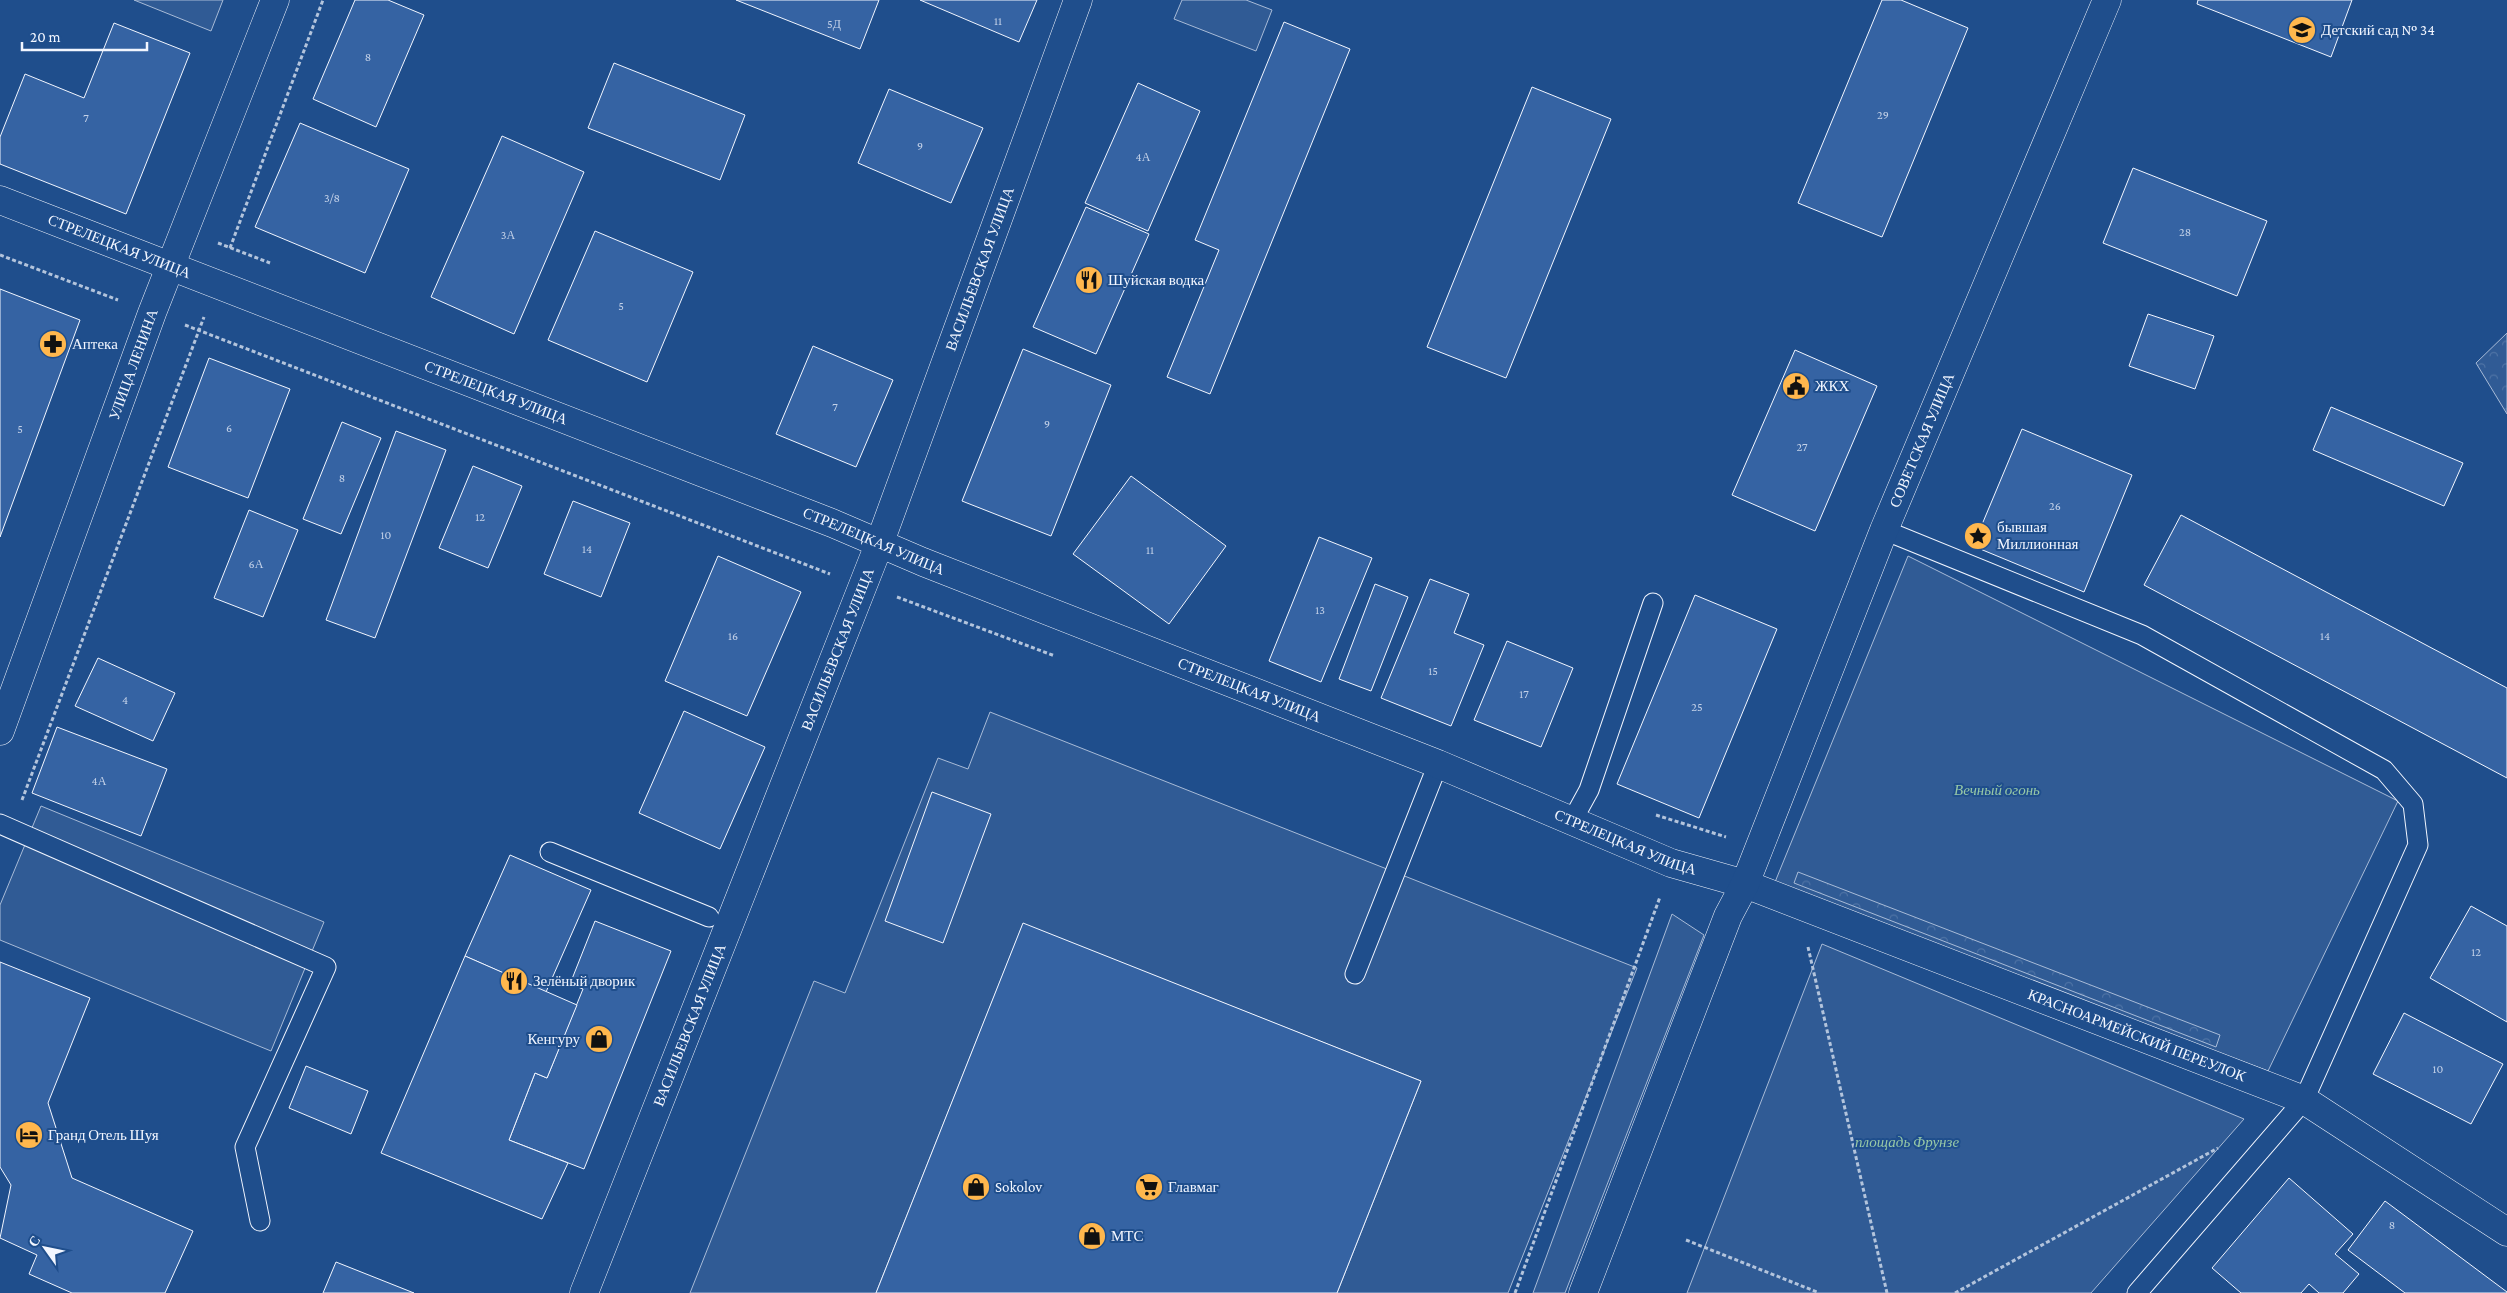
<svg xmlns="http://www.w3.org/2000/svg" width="2507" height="1293" font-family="'Crimson Pro',serif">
<defs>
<pattern id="forest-crowns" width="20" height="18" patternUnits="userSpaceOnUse" patternTransform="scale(1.25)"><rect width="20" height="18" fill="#305b95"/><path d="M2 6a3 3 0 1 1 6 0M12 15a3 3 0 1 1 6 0" fill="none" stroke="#4e73a5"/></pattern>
</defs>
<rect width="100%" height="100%" fill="#1f4e8c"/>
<g fill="#305b95" stroke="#a8bbd7">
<polygon points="134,0 223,0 211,31"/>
<polygon points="1182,0 1246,0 1272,10 1256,51 1174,19"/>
<polygon points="1908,556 2398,801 2268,1071 1773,887"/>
<polygon points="990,712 1637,968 1508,1293 1337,1293 1421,1081 1023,924 876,1293 690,1293 814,981 845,993 938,758 968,769"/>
<polygon points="41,806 324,922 271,1051 0,940 0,905"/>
<polygon points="1672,914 1704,935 1565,1293 1533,1293"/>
<polygon points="1822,944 2244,1119 2091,1293 1687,1293"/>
</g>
<g fill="url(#forest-crowns)" stroke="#a8bbd7">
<polygon points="2507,333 2507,414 2476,363"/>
<polygon points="1798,872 2220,1035 2216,1047 1794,883"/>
</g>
<g fill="#3563a3" stroke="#f2f6ff">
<polygon points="355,0 388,0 424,15 376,127 313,99"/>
<polygon points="736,0 879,0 860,49"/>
<polygon points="920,0 1037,0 1019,42"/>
<polygon points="1882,0 1901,0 1968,28 1882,237 1798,203"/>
<polygon points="2198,0 2352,0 2331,57 2197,4"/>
<polygon points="1284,22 1350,49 1210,394 1167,377 1219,250 1195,240"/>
<polygon points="114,23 190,53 126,214 0,164 0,137 25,74 84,98"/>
<polygon points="614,63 745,115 720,180 588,128"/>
<polygon points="1138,83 1200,111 1148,231 1085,203"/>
<polygon points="1532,87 1611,119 1506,378 1427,347"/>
<polygon points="889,89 983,128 951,203 858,163"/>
<polygon points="300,123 409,169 365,273 255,227"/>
<polygon points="502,136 584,172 514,334 431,297"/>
<polygon points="2133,168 2267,221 2237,296 2103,243"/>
<polygon points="1086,207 1149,234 1096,354 1033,327"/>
<polygon points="595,231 693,272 647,382 548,340"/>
<polygon points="0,289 80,320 0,537"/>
<polygon points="2148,314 2214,336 2195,389 2129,366"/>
<polygon points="813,346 893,380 856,467 776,434"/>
<polygon points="1023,349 1111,385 1051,536 962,501"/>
<polygon points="1795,350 1877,386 1815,531 1732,495"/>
<polygon points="209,358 290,389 248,498 168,467"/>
<polygon points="2331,407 2463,463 2444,506 2313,450"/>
<polygon points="342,422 381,438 341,534 303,519"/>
<polygon points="2022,429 2132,475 2084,592 1973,546"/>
<polygon points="396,431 446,450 375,638 326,620"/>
<polygon points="473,466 522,486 488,568 439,548"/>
<polygon points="1131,476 1226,546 1169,624 1073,554"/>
<polygon points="573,501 630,523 601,597 544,574"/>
<polygon points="249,510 298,530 263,617 214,598"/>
<polygon points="2181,515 2507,688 2507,778 2144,585"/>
<polygon points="1319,537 1372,558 1321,682 1269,661"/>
<polygon points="718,556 801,592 747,716 665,681"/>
<polygon points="1430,579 1469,594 1454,633 1484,645 1451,726 1381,698"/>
<polygon points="1375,584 1408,597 1371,691 1339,679"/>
<polygon points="1695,595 1777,629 1699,818 1617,784"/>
<polygon points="1507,641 1573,668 1541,747 1474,720"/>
<polygon points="98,658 175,693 153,741 75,706"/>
<polygon points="684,711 765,747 720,849 639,813"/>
<polygon points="57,727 167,769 141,836 32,793"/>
<polygon points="932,792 991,814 943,943 885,921"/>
<polygon points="510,855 591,890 546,992 465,956"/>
<polygon points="2471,906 2507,926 2507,1022 2430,978"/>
<polygon points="595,921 671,951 584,1169 509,1140 535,1073 547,1078 583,989 570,984"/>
<polygon points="1023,923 1421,1081 1337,1293 876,1293"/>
<polygon points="465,956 577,1005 547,1078 535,1073 509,1140 568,1163 542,1219 381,1153"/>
<polygon points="0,962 90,998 48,1103 72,1178 193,1231 165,1293 72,1293 29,1274 37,1255 0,1238 11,1185 0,1167"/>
<polygon points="2404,1013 2503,1064 2471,1124 2373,1074"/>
<polygon points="306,1066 368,1091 351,1134 289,1108"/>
<polygon points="2289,1178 2353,1234 2335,1254 2359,1274 2343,1293 2319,1293 2309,1284 2301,1293 2241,1293 2212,1268"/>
<polygon points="2385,1201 2507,1292 2507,1293 2405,1293 2348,1250"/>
<polygon points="336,1262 414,1293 323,1293"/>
</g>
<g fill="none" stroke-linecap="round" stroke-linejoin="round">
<defs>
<g id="lane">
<polyline points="1884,530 2142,635 2384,770 2413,804 2418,845 2304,1100 2137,1293"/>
<polyline points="1572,821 1589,790 1653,603"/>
<polyline points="0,824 326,967 245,1147 260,1221"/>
<polyline points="550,852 709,917"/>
<polyline points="1355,974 1438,764"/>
</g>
<g id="street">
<path id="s1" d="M1745 884 2304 1100 2507 1232"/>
</g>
<g id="secondary">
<path id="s2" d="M0 200 832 523 923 562 1438 764 1671 863 1745 884"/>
<path id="s3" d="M0 731 152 313 275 0"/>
<path id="s4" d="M584 1293 880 542 1078 0"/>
<path id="s5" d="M1583 1293 1728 916 1745 884 1884 530 2107 0"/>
</g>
</defs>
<use href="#lane" stroke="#f2f6ff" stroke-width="21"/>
<use href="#street" stroke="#f2f6ff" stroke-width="29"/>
<use href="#secondary" stroke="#f2f6ff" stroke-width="29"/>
<g stroke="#b3c4dc" stroke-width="3" stroke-dasharray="4 2.5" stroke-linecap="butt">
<polyline points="218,243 270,263"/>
<polyline points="230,248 323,0"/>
<polyline points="0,255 118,300"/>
<polyline points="185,325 830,574"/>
<polyline points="897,597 1055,656"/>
<polyline points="22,800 204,317"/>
<polyline points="1656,815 1726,837"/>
<polyline points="1808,947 1887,1293"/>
<polyline points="1686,1240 1817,1292"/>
<polyline points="1515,1293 1660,897"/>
<polyline points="1955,1293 2218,1148"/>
</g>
<use href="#lane" stroke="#1f4e8c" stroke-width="19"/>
<use href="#street" stroke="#1f4e8c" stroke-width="28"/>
<use href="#secondary" stroke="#1f4e8c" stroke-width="28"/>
</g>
<defs>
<symbol id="school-disc" viewBox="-11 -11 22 22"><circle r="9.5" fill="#ffb74d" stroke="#1f4e8c"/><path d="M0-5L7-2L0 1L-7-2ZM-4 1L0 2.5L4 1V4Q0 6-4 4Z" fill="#111"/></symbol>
<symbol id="restaurant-disc" viewBox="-11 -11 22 22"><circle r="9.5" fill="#ffb74d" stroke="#1f4e8c"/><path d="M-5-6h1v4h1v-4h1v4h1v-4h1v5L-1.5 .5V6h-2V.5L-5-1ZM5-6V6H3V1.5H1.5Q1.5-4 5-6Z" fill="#111"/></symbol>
<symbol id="pharmacy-disc" viewBox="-11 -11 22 22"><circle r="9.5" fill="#ffb74d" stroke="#1f4e8c"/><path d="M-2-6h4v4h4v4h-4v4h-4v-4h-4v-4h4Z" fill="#111"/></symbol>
<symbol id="civic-disc" viewBox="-11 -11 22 22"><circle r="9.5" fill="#ffb74d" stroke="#1f4e8c"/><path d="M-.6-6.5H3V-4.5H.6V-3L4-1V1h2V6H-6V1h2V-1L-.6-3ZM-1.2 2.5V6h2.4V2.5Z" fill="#111"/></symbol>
<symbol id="sight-disc" viewBox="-11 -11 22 22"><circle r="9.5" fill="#ffb74d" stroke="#1f4e8c"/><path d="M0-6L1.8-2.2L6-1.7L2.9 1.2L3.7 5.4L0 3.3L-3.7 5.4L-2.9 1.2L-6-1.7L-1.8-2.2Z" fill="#111"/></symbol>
<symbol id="shop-disc" viewBox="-11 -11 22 22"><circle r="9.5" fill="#ffb74d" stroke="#1f4e8c"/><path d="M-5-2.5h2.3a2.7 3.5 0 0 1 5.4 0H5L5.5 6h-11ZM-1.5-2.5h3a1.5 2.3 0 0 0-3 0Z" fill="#111"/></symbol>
<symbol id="hotel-disc" viewBox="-11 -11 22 22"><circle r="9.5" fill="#ffb74d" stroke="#1f4e8c"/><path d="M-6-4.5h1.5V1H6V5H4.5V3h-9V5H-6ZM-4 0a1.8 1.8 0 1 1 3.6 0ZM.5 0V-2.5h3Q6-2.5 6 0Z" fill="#111"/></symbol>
<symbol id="supermarket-disc" viewBox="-11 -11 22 22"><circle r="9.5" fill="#ffb74d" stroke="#1f4e8c"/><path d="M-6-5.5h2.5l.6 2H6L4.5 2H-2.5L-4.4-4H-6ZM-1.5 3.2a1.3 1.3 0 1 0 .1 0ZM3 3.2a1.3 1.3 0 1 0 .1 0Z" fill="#111"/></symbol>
</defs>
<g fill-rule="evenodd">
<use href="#school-disc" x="2286" y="14" width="32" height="32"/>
<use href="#restaurant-disc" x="1073" y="264" width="32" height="32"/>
<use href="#pharmacy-disc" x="37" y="328" width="32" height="32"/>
<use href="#civic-disc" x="1780" y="370" width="32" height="32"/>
<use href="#sight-disc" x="1962" y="520" width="32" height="32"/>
<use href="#restaurant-disc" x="498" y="965" width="32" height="32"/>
<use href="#shop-disc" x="583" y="1023" width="32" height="32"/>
<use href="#hotel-disc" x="13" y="1119" width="32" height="32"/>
<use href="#shop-disc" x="960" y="1171" width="32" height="32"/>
<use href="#supermarket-disc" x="1133" y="1171" width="32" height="32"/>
<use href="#shop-disc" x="1076" y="1220" width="32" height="32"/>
</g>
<g text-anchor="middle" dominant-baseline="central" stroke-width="4" stroke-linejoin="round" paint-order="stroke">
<g font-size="12" fill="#c3d1e8">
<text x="998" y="21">11</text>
<text x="834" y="24">5Д</text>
<text x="368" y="57">8</text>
<text x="1883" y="115">29</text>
<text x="86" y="118">7</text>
<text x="920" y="146">9</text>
<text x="1143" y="157">4А</text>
<text x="332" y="198">3/8</text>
<text x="2185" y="232">28</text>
<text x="508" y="235">3А</text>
<text x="621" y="306">5</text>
<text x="835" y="407">7</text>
<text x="1047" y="424">9</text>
<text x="229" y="428">6</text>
<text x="20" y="429">5</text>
<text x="1802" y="447">27</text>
<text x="342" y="478">8</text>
<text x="2055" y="506">26</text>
<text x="480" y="517">12</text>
<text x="386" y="535">10</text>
<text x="587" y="549">14</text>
<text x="1150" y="550">11</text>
<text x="256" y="564">6А</text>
<text x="1320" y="610">13</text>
<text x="733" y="636">16</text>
<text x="2325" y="636">14</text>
<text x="1433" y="671">15</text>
<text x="1524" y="694">17</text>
<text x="125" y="700">4</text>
<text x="1697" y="707">25</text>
<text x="99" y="781">4А</text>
<text x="2476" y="952">12</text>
<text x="2438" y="1069">10</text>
<text x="2392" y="1225">8</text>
</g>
<g font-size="15" fill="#f2f6ff" stroke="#1f4e8c" text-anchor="start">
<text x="2321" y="30">Детский сад № 34</text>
<text x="1108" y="280">Шуйская водка</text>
<text x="72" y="344">Аптека</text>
<text x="1815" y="386">ЖКХ</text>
<text x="1997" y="527">бывшая<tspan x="1997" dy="17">Миллионная</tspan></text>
<text x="533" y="981">Зелёный дворик</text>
<text x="580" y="1039" text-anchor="end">Кенгуру</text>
<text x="48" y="1135">Гранд Отель Шуя</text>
<text x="995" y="1187">Sokolov</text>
<text x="1168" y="1187">Главмаг</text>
<text x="1111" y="1236">МТС</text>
</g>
<g font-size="15" fill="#f2f6ff" stroke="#1f4e8c">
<text stroke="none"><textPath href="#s2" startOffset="128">СТРЕЛЕЦКАЯ УЛИЦА</textPath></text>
<text stroke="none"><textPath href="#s4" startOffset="1098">ВАСИЛЬЕВСКАЯ УЛИЦА</textPath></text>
<text stroke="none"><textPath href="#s3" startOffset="390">УЛИЦА ЛЕНИНА</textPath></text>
<text stroke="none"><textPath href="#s2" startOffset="532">СТРЕЛЕЦКАЯ УЛИЦА</textPath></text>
<text stroke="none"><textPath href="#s5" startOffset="918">СОВЕТСКАЯ УЛИЦА</textPath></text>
<text stroke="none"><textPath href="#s2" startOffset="938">СТРЕЛЕЦКАЯ УЛИЦА</textPath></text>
<text stroke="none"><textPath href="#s4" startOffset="692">ВАСИЛЬЕВСКАЯ УЛИЦА</textPath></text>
<text stroke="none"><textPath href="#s2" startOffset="1342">СТРЕЛЕЦКАЯ УЛИЦА</textPath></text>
<text stroke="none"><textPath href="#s2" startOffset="1748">СТРЕЛЕЦКАЯ УЛИЦА</textPath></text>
<text stroke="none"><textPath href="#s4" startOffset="288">ВАСИЛЬЕВСКАЯ УЛИЦА</textPath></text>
<text stroke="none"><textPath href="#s1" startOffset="420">КРАСНОАРМЕЙСКИЙ ПЕРЕУЛОК</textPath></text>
</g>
<g font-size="15" font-style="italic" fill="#97c8a6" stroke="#1f4e8c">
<text x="1997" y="790">Вечный огонь</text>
<text x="1907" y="1142">площадь Фрунзе</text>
</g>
</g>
<g transform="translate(45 1248) rotate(303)" stroke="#1f4e8c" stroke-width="4" paint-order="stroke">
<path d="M0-4L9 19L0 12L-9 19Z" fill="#f2f6ff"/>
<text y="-8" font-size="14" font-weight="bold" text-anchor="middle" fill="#f2f6ff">С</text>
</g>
<path d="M22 42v8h125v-8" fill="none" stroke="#f2f6ff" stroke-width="2.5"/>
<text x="30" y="42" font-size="15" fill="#f2f6ff" stroke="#1f4e8c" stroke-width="4" paint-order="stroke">20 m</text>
</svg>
